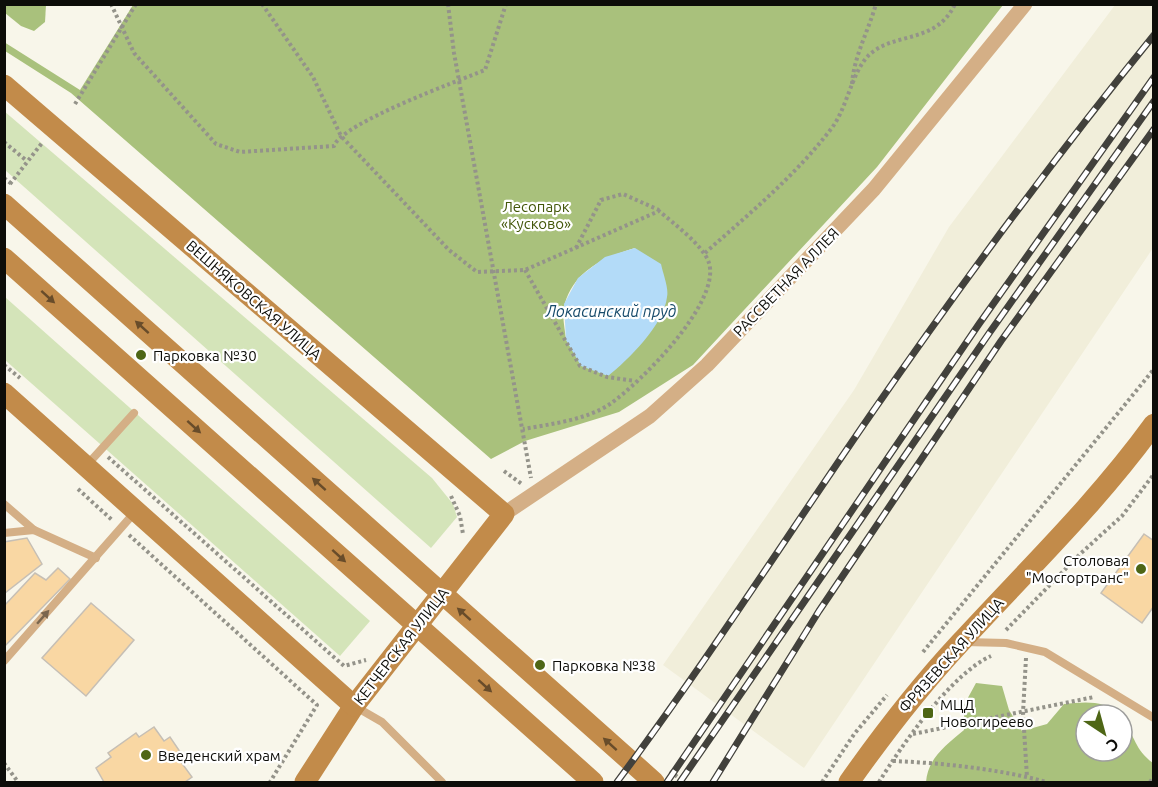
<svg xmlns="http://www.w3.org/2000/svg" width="1158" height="787" font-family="Ubuntu,sans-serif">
<rect width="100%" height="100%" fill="#f8f6ea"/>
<polygon fill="#f1eeda" points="1115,5 1153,5 1153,248 804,768 663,665 854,390 949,227"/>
<g fill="#d4e4b9">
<polygon points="4,111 432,478 453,504 457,517 431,548 5,170"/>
<polygon points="5,297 370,621 340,656 5,360"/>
</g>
<g fill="#a9c17c" fill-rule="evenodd">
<polygon points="5,4 46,5 45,22 34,31 21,26 5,13"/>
<path d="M133 5H1003L877 167 693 365 619 412 525 441 491 459 71 93 5 51 4 42 80 90ZM635 248 566 340C565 329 561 313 565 303 575 270 605 257 635 248Z"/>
<path d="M976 683 1002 686 1009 710 1022 731 1047 724 1064 704C1083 702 1105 699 1118 715H1086V751H1122V719C1136 737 1134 749 1153 763V782H926C928 758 946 745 964 730V705Z"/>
</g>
<path fill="#b3dbf8" d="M635 248 661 264C663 274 669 288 667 297 664 325 628 360 608 376L581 366 566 340 564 304 578 278 605 257Z"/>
<g fill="#f9d7a3" stroke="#c6bfb5" stroke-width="1.5">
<polygon points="1144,534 1154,541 1154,606 1142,623 1101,593"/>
<polygon points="27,538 42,564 5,593 4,542"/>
<polygon points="58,568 70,579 4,647 4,606 35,573 46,580"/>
<polygon points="91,603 134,640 86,696 42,658"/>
<polygon points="154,727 164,741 170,737 185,759 181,762 192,777 185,782 104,782 96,768 111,757 108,753 136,733 139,737"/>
</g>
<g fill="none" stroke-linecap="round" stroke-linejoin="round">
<g stroke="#94938a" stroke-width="4" stroke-dasharray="3 3" stroke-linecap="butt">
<path d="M111 4 134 53 216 144 240 152 334 146C342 123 458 81 485 70L506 4"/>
<path d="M262 4 313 77 341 136 449 250 477 272 525 270 659 211C673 223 704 246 709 263 721 303 640 383 610 404 586 420 551 424 523 429"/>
<polyline points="448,4 454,53 531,478"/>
<path d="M852 84C854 56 868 32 876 4"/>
<polyline points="75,104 136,4"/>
<polyline points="4,142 27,161"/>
<polyline points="4,178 13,185"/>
<polyline points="10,184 42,143"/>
<polyline points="576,248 601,200 623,194 659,210"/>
<path d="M705 253C749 214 795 176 831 129 847 109 851 74 868 56 893 31 936 45 955 4"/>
<polyline points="525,270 580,366 607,377 635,381"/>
<polyline points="4,365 20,378"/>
<polyline points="108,457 344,666 366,660"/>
<polyline points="504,471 522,484"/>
<polyline points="78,489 112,520"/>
<polyline points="451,496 460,516 463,534"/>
<polyline points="129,535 317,705 270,782"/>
<polyline points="1006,630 1080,554 1122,516 1154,474"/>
<polyline points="923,652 1154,369"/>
<polyline points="1026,658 1023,713 1027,777"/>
<polyline points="913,734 1094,697"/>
<path d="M893 761C944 763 998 769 1047 782"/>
<polyline points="4,763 18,782"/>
<polyline points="670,771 684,782"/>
<polyline points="822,782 855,733 887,695"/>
<path d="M879 782C902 745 951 674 991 656"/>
<polyline points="1150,782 1154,776"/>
</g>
<g stroke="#d4af86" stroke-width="8">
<polyline points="87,465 134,413"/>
<polyline points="4,504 34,530"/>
<polyline points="4,533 34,530 96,558"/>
<polyline points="965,642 1006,643 1045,652 1154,718"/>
<polyline points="4,661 135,512"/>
<polyline points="356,707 382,722 442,782"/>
</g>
<polyline stroke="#d4af86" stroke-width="15" points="504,514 650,416 707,365 874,189 1025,4"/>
<g stroke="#c28b4a" stroke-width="21">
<polyline points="4,85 504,514 354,706 305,782"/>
<polyline points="4,204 654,782"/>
<polyline points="4,258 593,782"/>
<polyline points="4,393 354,706"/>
<path d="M849 782C883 734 919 687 960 643 1026 571 1096 504 1154 424"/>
</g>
<defs>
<g id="rail">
<path d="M617 782C705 664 785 539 869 417 959 287 1054 158 1154 35"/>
<polyline points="667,782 979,324 1154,77"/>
<polyline points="680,782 990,332 1154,101"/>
<polyline points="713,782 819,611 1001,341 1154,129"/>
</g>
</defs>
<use href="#rail" stroke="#42413c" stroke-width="7"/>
<use href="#rail" stroke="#fff" stroke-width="4.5" stroke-dasharray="14" stroke-linecap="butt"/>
</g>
<defs><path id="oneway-solid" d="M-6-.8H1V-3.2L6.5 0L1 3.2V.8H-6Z" transform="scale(1.5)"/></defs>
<g fill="#684c2a">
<use href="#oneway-solid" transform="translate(48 297) rotate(42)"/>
<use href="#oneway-solid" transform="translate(142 327) rotate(-138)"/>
<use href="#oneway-solid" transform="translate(194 427) rotate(42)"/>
<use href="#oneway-solid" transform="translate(319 484) rotate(-138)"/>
<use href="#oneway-solid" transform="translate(339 556) rotate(42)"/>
<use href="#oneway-solid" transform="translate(464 614) rotate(-138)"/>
<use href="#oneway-solid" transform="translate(485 686) rotate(42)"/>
<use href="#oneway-solid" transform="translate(610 744) rotate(-138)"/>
</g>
<use fill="#7a664e" href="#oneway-solid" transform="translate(43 617) rotate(-49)"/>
<g fill="#4e6616" stroke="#fff" stroke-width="2">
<circle cx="141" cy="355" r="6"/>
<circle cx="1141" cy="569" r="6"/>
<circle cx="540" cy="665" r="6"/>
<rect x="922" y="707" width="12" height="12" rx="3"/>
<circle cx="146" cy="755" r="6"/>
</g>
<g text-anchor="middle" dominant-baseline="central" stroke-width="4.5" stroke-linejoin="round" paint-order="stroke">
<g font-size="15" fill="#43570a" stroke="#fff">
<text x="536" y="206">Лесопарк<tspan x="536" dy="17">«Кусково»</tspan></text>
</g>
<g font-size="15" fill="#0d0d09" stroke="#fff">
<text transform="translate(786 282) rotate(-46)">РАССВЕТНАЯ АЛЛЕЯ</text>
<text transform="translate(254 300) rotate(41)">ВЕШНЯКОВСКАЯ УЛИЦА</text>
<text transform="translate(401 646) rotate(-52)">КЕТЧЕРСКАЯ УЛИЦА</text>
<text transform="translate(951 655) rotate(-48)">ФРЯЗЕВСКАЯ УЛИЦА</text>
</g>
<g font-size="15" fill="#0d0d09" stroke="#fff" text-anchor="start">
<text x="153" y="355">Парковка №30</text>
<text x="1129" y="560" text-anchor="end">Столовая<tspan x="1129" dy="17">"Мосгортранс"</tspan></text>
<text x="552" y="665">Парковка №38</text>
<text x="940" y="704">МЦД<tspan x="940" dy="17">Новогиреево</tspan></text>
<text x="158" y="755">Введенский храм</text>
</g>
<g font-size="16" font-style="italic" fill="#164a6a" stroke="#fff">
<text x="611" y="311">Локасинский пруд</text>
</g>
</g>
<rect width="1158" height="787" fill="none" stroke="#0d0d09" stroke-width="12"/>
<g transform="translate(1104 733) rotate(144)"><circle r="28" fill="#ffffff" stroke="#9e9e9d" stroke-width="1.5"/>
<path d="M0-4.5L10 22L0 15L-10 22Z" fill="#4e6616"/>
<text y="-9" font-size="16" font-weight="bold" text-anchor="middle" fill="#0d0d09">С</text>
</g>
</svg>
